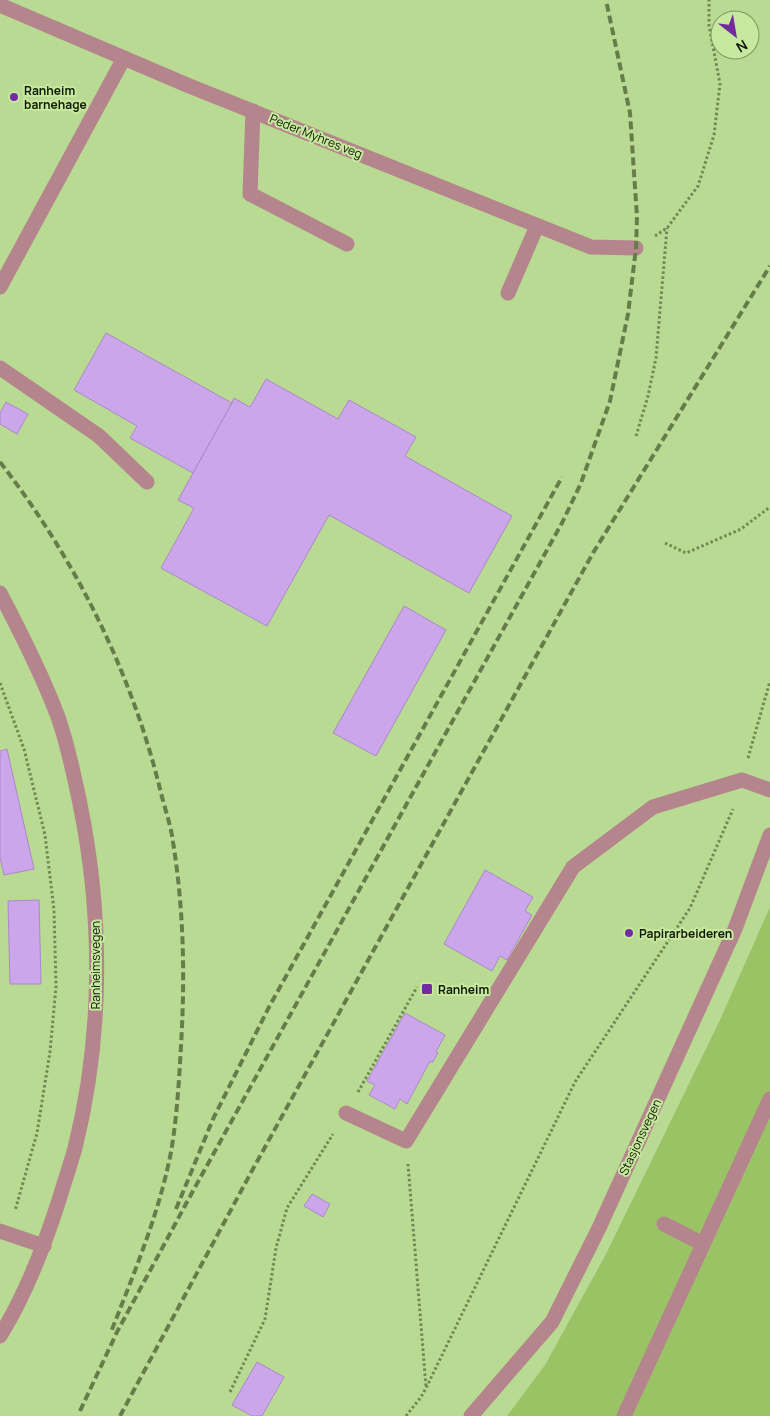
<svg xmlns="http://www.w3.org/2000/svg" width="770" height="1416" font-family="Manrope,sans-serif">
<rect width="100%" height="100%" fill="#b9da92"/>
<polygon fill="#9ac366" points="770,907 770,1416 507,1416 545,1365 606,1254 720,1020"/>
<g fill="#cba6ea" stroke="#ac88ca">
<polygon points="106,333 232,403 193,473 130,438 137,426 74,390"/>
<polygon points="266,379 338,419 349,400 416,437 405,456 512,516 469,593 329,515 267,626 161,568 194,508 178,500 232,403 234,398 250,407"/>
<polygon points="6,402 28,414 17,434 0,424 0,413"/>
<polygon points="404,606 446,630 376,756 333,733"/>
<polygon points="7,749 34,869 4,875 0,858 0,751"/>
<polygon points="485,870 533,897 525,911 532,915 507,960 500,956 492,971 444,944"/>
<polygon points="39,900 41,984 10,984 8,901"/>
<polygon points="405,1013 445,1035 436,1052 438,1053 432,1063 430,1061 407,1104 400,1099 395,1109 369,1095 375,1085 367,1081"/>
<polygon points="312,1194 330,1204 323,1217 304,1206"/>
<polygon points="257,1362 284,1377 262,1416 252,1416 232,1405"/>
</g>
<g fill="none" stroke-linecap="round" stroke-linejoin="round">
<g stroke="#708854" stroke-width="3" stroke-dasharray="2.5 2.5" stroke-linecap="butt">
<polyline points="655,236 667,228 698,186 714,135 720,84 709,25 709,0"/>
<polyline points="636,436 648,396 656,358 667,228"/>
<polyline points="665,543 686,553 741,529 770,507"/>
<polyline points="0,683 24,749 45,835 54,910 56,986 50,1052 37,1133 15,1211"/>
<polyline points="748,758 770,681"/>
<polyline points="358,1092 417,987"/>
<polyline points="408,1164 426,1387"/>
<polyline points="230,1392 265,1319 276,1248 287,1208 333,1134"/>
<polyline points="406,1416 421,1397 426,1388 575,1082 690,908 733,809"/>
</g>
<g stroke="#b5858d" stroke-width="15">
<polyline points="0,5 187,85 591,247 636,248"/>
<polyline points="253,111 250,194 347,244"/>
<polyline points="0,287 124,58"/>
<polyline points="508,293 537,226"/>
<polyline points="0,368 99,436 147,482"/>
<path d="M0 593C21 633 42 674 58 717 68 745 74 775 80 804 103 917 103 1036 75 1148 70 1166 64 1183 59 1200 44 1247 26 1294 0 1336"/>
<polyline points="346,1113 406,1141 573,867 653,807 742,780 770,790"/>
<polyline points="664,1224 703,1244"/>
<polyline points="0,1231 44,1246"/>
<polyline points="471,1416 552,1322 599,1228 735,929 770,835"/>
<polyline points="624,1416 770,1099"/>
</g>
<g stroke="#667d4b" stroke-width="4" stroke-dasharray="8 4" stroke-linecap="butt">
<path d="M0 462C76 560 132 673 161 793 165 809 171 826 173 842 184 910 185 978 181 1046 179 1081 177 1117 171 1152 159 1214 134 1273 111 1332"/>
<polyline points="176,1209 213,1119 269,1007 562,477"/>
<polyline points="80,1411 117,1332 194,1189 563,521 581,483 610,401 628,314 636,248 637,217 630,113 606,0"/>
<polyline points="120,1416 254,1167 593,553 770,266"/>
</g>
</g>
<g fill="#732ca0" stroke="#c6e89f" stroke-width="2">
<circle cx="14" cy="97" r="5"/>
<circle cx="629" cy="933" r="5"/>
<rect x="421" y="983" width="12" height="12" rx="2.5"/>
</g>
<g text-anchor="middle" dominant-baseline="central" stroke-width="4" stroke-linejoin="round" paint-order="stroke">
<g font-size="12" font-weight="bold" fill="#0e1900" stroke="#c6e89f" text-anchor="start">
<text x="24" y="90">Ranheim<tspan x="24" dy="14">barnehage</tspan></text>
<text x="639" y="933">Papirarbeideren</text>
<text x="438" y="989">Ranheim</text>
</g>
<g font-size="12" fill="#0e1900" stroke="#c6e89f">
<text transform="translate(316 136) rotate(22)">Peder Myhres veg</text>
<text transform="translate(95 965) rotate(-90)">Ranheimsvegen</text>
<text transform="translate(640 1137) rotate(-65)">Stasjonsvegen</text>
</g>
</g>
<g transform="translate(735 35) rotate(149)"><circle r="24" fill="#c6e89f" stroke="#7c955f"/>
<path d="M0-4L9 19L0 12L-9 19Z" fill="#732ca0"/>
<text y="-8" font-size="14" font-weight="bold" text-anchor="middle" fill="#0e1900">N</text>
</g>
</svg>
